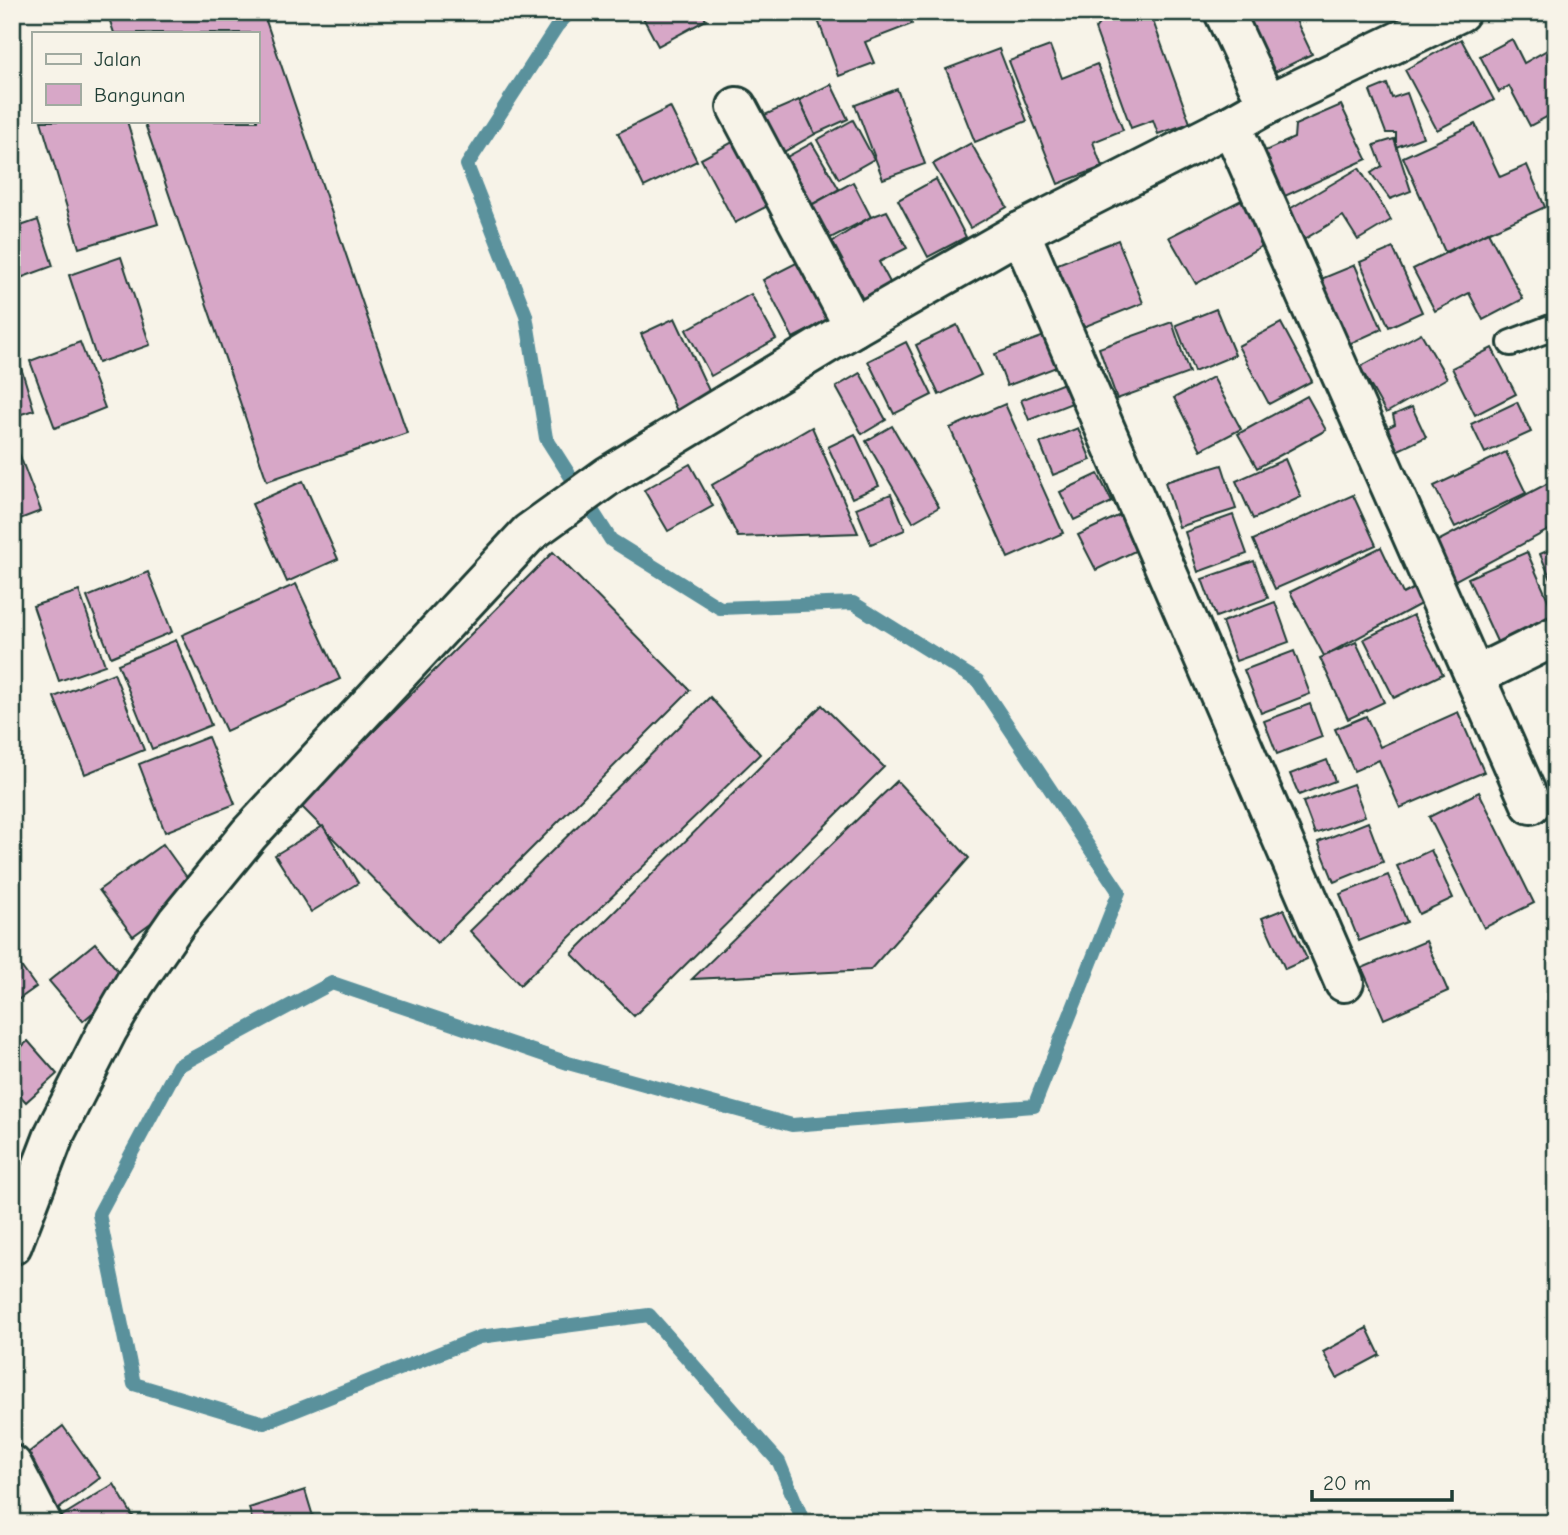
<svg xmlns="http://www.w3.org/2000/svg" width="1568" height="1535" font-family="'Comic Neue',sans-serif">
<rect width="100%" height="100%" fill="#f7f3e8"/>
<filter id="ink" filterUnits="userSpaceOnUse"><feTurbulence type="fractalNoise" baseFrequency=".0143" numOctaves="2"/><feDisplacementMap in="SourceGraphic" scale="14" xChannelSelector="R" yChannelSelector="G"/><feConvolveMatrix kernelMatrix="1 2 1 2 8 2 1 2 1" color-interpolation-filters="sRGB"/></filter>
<g filter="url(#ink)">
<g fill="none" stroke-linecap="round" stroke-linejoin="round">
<polyline stroke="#5a919c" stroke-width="14" points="570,12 557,26 467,165 526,315 546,438 611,540 720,608 853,603 978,681 1119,892 1034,1106 792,1125 568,1063 332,983 178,1066 99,1214 134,1384 264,1423 480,1337 649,1315 779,1462 804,1523"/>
</g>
<g fill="#d7a7c7" stroke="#1f3d34" stroke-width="2">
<polygon points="107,12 263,12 407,433 267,481 144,121 257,121 257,33 114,33"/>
<polygon points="640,12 702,12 706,20 658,46"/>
<polygon points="815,12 908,12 912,24 865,42 874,63 839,76"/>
<polygon points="1108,12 1159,12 1153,21 1190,123 1158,134 1153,120 1131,128 1095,29"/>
<polygon points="1244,12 1292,12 1312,54 1273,73"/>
<polygon points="1461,39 1494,100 1437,130 1405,70"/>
<polygon points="1512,39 1524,63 1556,45 1556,112 1530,126 1509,86 1499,92 1480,56"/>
<polygon points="1050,46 1062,78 1097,64 1123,130 1093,142 1102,167 1058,184 1009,61"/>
<polygon points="999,49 1027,121 975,142 946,69"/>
<polygon points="831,84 848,119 815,134 799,100"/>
<polygon points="1387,84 1392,98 1407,93 1423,137 1396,147 1396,133 1386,133 1370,91"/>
<polygon points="897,89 925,164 883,179 855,105"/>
<polygon points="799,100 815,134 773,158 753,120"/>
<polygon points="1341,105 1367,159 1276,200 1256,155 1294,138 1295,125"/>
<polygon points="670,107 697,161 644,187 618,133"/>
<polygon points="853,120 874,159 839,179 817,140"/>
<polygon points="41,121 127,121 158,224 79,248"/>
<polygon points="1475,124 1500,177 1527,165 1545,207 1445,252 1403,157"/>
<polygon points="742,137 777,201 735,223 701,159"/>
<polygon points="1394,139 1411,191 1390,199 1371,173 1382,166 1374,145"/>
<polygon points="812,143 839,189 804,209 778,162"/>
<polygon points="971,143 1007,207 970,228 933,164"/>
<polygon points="1359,168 1391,220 1358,240 1343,216 1298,243 1281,214"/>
<polygon points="936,179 966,237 928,257 898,200"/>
<polygon points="853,182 871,217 823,242 804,209"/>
<polygon points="1251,195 1272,240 1196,284 1169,237"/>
<polygon points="887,211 907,248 879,262 893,288 861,307 827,245 871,217"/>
<polygon points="38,220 53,266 12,281 12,229"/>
<polygon points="1488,232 1523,299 1483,320 1469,293 1435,311 1413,269"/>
<polygon points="1118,240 1143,303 1081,328 1055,265"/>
<polygon points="1393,248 1422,312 1389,327 1360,262"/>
<polygon points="121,257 150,345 98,363 69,275"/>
<polygon points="808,257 838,315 793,338 763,280"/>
<polygon points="1355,265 1382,329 1349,344 1321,279"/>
<polygon points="751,294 776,339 711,376 686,330"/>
<polygon points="1216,309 1235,355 1194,372 1176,325"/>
<polygon points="675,318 711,395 677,411 641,334"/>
<polygon points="1172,322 1189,373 1117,399 1099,348"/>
<polygon points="1281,323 1312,381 1269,404 1238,346"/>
<polygon points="957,325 981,375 939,395 916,345"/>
<polygon points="1421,333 1447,378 1386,413 1360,367"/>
<polygon points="1047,335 1059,366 1007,386 995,354"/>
<polygon points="12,338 34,410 12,417"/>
<polygon points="80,342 105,408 55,428 30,361"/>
<polygon points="906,342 932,395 894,414 868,361"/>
<polygon points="1492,348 1516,394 1475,415 1452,368"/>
<polygon points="860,373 886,420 862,434 836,387"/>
<polygon points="1213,377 1241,429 1201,450 1174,398"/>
<polygon points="1064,383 1072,403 1029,420 1021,400"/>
<polygon points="1307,396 1326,430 1257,468 1238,434"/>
<polygon points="1517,402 1531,432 1485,453 1471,424"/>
<polygon points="1005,404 1063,533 1008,558 950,428"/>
<polygon points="1412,407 1426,437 1388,455 1377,433 1395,424 1393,415"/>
<polygon points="892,426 939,507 913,522 866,441"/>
<polygon points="812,427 858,533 738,537 712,485"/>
<polygon points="1078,428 1091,460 1053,475 1040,443"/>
<polygon points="855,434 879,486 852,498 828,447"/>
<polygon points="12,435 41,511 12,522"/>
<polygon points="1506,452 1526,493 1455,527 1434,486"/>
<polygon points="1285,459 1301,497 1253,519 1236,481"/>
<polygon points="690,464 713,506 668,531 644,490"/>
<polygon points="1222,465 1236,509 1179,527 1165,482"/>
<polygon points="1098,474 1112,502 1074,520 1060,492"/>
<polygon points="1556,479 1556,526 1454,581 1434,543"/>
<polygon points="303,481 338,559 287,582 252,504"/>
<polygon points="891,494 905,530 871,544 856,508"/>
<polygon points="1353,495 1376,545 1275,589 1253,540"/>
<polygon points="1122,514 1139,549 1096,570 1078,535"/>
<polygon points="1233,515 1247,554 1198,572 1185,532"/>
<polygon points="1381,547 1403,594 1422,584 1430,599 1324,656 1290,592"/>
<polygon points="1556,547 1556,591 1540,554"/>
<polygon points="553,552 690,690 437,943 300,805"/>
<polygon points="1527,552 1556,618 1500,648 1468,578"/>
<polygon points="1254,561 1268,598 1216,617 1202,579"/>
<polygon points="148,572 172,632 111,657 87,597"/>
<polygon points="296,584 340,679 226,731 182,635"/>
<polygon points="79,591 105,665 59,681 33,606"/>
<polygon points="1275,602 1289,642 1236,661 1222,622"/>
<polygon points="1413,615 1443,674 1394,698 1364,639"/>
<polygon points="176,640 211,725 152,749 118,664"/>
<polygon points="1356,642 1384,702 1348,719 1320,658"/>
<polygon points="1294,651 1310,694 1261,713 1244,670"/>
<polygon points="114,673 144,750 85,774 54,697"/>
<polygon points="710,697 760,754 520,985 470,931"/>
<polygon points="1310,704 1322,737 1277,754 1264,721"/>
<polygon points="822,705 884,767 634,1016 572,954"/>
<polygon points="1458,712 1484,772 1400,808 1379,760 1354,771 1335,729 1366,716 1380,747"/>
<polygon points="208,737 235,804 165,832 139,764"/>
<polygon points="1556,751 1556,779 1547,753"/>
<polygon points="1327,760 1335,781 1299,795 1290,774"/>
<polygon points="897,781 969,858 870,970 692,979"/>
<polygon points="1353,784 1365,816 1315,834 1303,802"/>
<polygon points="1479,792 1534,903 1484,928 1429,817"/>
<polygon points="1368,822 1383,862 1334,882 1318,842"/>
<polygon points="323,826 358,883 311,912 275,855"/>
<polygon points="163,844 196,890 133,936 99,890"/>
<polygon points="1431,850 1453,898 1419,914 1397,866"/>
<polygon points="1388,875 1407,922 1359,941 1340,894"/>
<polygon points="1284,909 1307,959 1285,969 1262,918"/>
<polygon points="1426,941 1448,991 1384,1019 1362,968"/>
<polygon points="95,943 128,983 83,1021 49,981"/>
<polygon points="12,954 36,987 12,1004"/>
<polygon points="28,1041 57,1074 26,1102 12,1087 12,1055"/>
<polygon points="1367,1328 1380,1355 1337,1378 1323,1352"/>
<polygon points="63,1426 100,1478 56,1511 24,1456"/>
<polygon points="114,1484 137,1523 59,1523 57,1519"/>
<polygon points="305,1490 315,1523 253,1523 249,1508"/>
</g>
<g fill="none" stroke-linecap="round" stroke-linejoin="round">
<defs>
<polyline id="lane" points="1511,343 1556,326"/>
<g id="street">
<polyline points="1224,12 1258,85 1270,103"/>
<polyline points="737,107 854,327"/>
<polyline points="1231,125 1531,804"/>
<polyline points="1020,232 1344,982"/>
<polyline points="1475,676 1556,636"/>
</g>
<g id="secondary">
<polyline points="12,1245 55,1133 107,1031 135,983 177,922 249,834 529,533 608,476 854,327 1020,232 1231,125 1270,103 1460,12"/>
<polyline points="12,1465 42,1523"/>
</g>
</defs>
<use href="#lane" stroke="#1f3d34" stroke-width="30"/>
<use href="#street" stroke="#1f3d34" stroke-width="44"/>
<use href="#secondary" stroke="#1f3d34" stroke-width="44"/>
<use href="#lane" stroke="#f7f3e8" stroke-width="24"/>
<use href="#street" stroke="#f7f3e8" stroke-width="38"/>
<use href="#secondary" stroke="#f7f3e8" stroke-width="38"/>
</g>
</g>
<rect width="1568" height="1535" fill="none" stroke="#f7f3e8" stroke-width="42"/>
<rect x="21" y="21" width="1526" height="1493" fill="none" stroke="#1f3d34" stroke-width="2.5" filter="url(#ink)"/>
<rect x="32" y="32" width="228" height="91" fill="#f7f3e8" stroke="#a1aaa0" stroke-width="2"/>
<rect x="46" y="54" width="35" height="10" fill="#f7f3e8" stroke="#a1aaa0" stroke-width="2"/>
<text x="94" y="66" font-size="21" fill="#1f3d34">Jalan</text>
<rect x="46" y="84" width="35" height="21" fill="#d7a7c7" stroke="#a1aaa0" stroke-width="2"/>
<text x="94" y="102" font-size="21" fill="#1f3d34">Bangunan</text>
<path d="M1312 1490v10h140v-10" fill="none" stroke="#1f3d34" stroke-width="3.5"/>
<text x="1323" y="1490" font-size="21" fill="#1f3d34" stroke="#f7f3e8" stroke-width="5" paint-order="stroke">20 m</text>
</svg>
